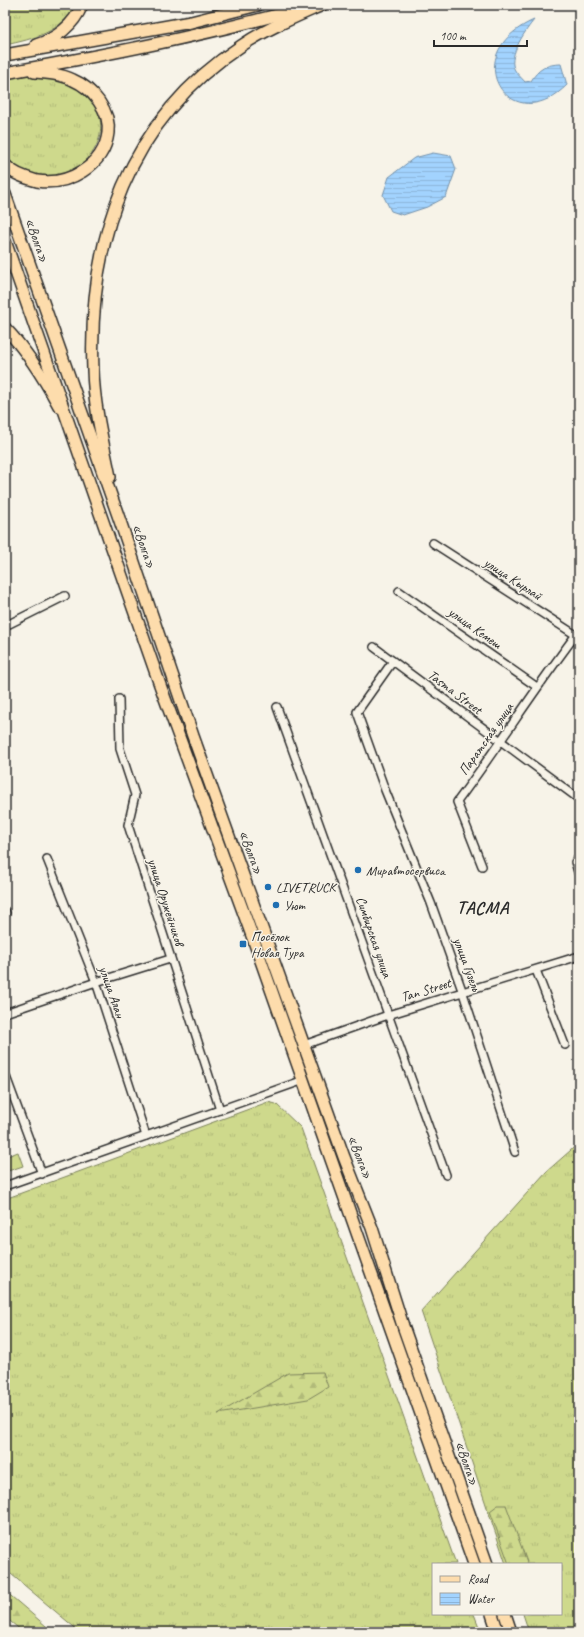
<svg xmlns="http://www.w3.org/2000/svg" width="584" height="1637" font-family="Caveat,sans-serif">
<defs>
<pattern id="grass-tufts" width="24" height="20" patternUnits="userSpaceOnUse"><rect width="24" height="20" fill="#ced98c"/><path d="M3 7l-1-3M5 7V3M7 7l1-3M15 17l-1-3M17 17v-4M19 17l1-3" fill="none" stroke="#b1ba79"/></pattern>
<pattern id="forest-firs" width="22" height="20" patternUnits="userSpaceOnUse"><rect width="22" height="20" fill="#ced98c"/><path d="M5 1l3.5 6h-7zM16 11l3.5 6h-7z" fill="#b1ba79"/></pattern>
<pattern id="water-rules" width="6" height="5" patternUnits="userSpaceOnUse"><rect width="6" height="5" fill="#a2d3fe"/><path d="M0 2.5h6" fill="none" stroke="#8cb5da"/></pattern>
</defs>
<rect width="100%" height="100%" fill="#f7f3e8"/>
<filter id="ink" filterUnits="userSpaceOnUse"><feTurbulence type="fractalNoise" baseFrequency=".025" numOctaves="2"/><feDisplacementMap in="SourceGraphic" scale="8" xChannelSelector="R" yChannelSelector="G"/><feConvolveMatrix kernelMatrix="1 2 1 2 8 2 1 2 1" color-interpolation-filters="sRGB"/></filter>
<g filter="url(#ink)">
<g fill="url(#grass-tufts)" stroke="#7c825c">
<path d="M5 5H76C61 32 34 39 5 45Z"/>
<path d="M36 73C47 77 60 79 71 84 142 122 72 213 5 160V78Z"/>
<polygon points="268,1102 276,1104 301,1128 456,1564 433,1564 433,1614 474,1614 481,1632 80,1632 5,1569 5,1199"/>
<polygon points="579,1143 579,1632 529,1632 523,1614 561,1614 561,1564 506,1564 421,1311 546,1172"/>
</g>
<g fill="url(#forest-firs)" stroke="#7c825c">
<polygon points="323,1372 328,1387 308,1399 218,1414 288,1373"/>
<polygon points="498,1505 506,1505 527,1562 526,1564 509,1564 490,1511"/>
<polygon points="5,1591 53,1632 23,1632 5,1617"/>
</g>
<polygon fill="#ced98c" stroke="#7c825c" points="18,1152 23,1166 5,1172 5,1157"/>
<g fill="url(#water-rules)" stroke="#7290aa">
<path d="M534 20C526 30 511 51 513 65 514 72 521 77 525 82L531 81C538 69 547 64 561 64L567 85C511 141 454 55 534 20Z"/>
<polygon points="433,153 451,156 456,169 446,197 427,207 403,215 391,211 383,195 389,177 414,158"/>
</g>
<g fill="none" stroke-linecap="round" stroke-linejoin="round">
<defs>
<g id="minor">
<polyline points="433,543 579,637"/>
<polyline points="399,591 537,687"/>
<polyline points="5,626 65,596"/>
<polyline points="374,647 579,799"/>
<polyline points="393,661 357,712 385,790 431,903 463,993 515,1152"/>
<polyline points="119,699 120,749 135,795 128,825 220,1110"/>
<path d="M277 707C334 863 389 1019 446 1175"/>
<polyline points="579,857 575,862 579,875"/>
<polyline points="47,859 96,982 146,1136"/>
<path d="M482 866 457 802C498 747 534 690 575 636"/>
<polyline points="5,911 6,913"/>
<polyline points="536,970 565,1045"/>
<polyline points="5,1013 96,982 170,959"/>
<polyline points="304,1045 388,1015 579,956"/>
<polyline points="5,1074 42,1174"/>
<polyline points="5,1186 304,1080"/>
</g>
<path id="primary" d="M5 328C27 351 44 378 59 406"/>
<g id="trunk">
<path d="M36 45C56 39 74 25 82 5"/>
<polyline points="5,55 191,22 258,5"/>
<path d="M5 73C104 55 202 36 299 9"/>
<path d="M5 165C13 174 26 178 37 181 68 186 104 166 108 133 111 111 92 88 73 80 61 74 47 73 34 72"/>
<polyline points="5,194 120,521 193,736 344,1157 372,1228 403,1326 487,1564"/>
<polyline points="5,241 160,685 254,941 474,1564"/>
<path d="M110 477C103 442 94 406 93 370 88 239 128 120 241 46 266 29 295 17 322 5"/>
<polyline points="492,1614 498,1632"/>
<polyline points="505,1614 511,1632"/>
</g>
</defs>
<use href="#minor" stroke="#2b2b2b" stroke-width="10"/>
<use href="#primary" stroke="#2b2b2b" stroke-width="14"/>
<use href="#trunk" stroke="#2b2b2b" stroke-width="14"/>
<use href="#minor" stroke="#f7f3e8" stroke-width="7"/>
<use href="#primary" stroke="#fddcac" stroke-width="11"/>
<use href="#trunk" stroke="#fddcac" stroke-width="11"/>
</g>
</g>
<g fill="#1f6fb2" stroke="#f7f3e8" stroke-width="1.5">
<circle cx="358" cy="870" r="4"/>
<circle cx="268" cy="887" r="4"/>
<circle cx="276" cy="905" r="4"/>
<rect x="239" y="940" width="8" height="8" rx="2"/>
</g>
<g text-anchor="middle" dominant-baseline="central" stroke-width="3" stroke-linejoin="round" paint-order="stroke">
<g font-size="14" fill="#2b2b2b" stroke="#f7f3e8">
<text transform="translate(37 240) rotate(71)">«Волга»</text>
<text transform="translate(144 546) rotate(71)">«Волга»</text>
<text transform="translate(513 579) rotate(33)">улица Кырлай</text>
<text transform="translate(475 628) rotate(35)">улица Кемеш</text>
<text transform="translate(455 692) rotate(37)">Tasma Street</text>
<text transform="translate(486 739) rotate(-55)">Паратская улица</text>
<text transform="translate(251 852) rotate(70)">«Волга»</text>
<text transform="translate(166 902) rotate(72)">улица Оружейников</text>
<text transform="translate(374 937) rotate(71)">Симбирская улица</text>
<text transform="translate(467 964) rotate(70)">улица Гузель</text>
<text transform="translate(426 990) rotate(-17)">Tan Street</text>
<text transform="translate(112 992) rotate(71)">улица Алан</text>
<text transform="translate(360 1157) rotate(69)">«Волга»</text>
<text transform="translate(467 1463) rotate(71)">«Волга»</text>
</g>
<g font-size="14" fill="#2b2b2b" stroke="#f7f3e8" text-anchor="start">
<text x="366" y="870">Миравтосервиса</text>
<text x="276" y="887">LIVETRUCK</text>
<text x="284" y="905">Уют</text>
<text x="251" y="936">Посёлок<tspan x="251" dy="16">Новая Тура</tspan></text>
</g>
<g font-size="18" font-weight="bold" letter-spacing="1" fill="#2b2b2b" stroke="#f7f3e8">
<text x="483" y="908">ТАСМА</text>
</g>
</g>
<rect width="584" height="1637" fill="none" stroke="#f7f3e8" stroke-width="20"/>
<rect x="10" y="10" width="564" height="1617" fill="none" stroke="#2b2b2b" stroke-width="1.5" filter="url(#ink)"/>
<rect x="432" y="1563" width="130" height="52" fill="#f7f3e8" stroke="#a5a39c"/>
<rect x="440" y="1576" width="20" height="6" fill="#fddcac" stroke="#a5a39c"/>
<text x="468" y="1583" font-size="12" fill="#2b2b2b">Road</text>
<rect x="440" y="1593" width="20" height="12" fill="url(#water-rules)" stroke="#a5a39c"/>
<text x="468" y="1603" font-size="12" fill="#2b2b2b">Water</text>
<path d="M434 40v6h93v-6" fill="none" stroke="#2b2b2b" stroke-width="2"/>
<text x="440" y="40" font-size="12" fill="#2b2b2b" stroke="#f7f3e8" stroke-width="3" paint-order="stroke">100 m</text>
</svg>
